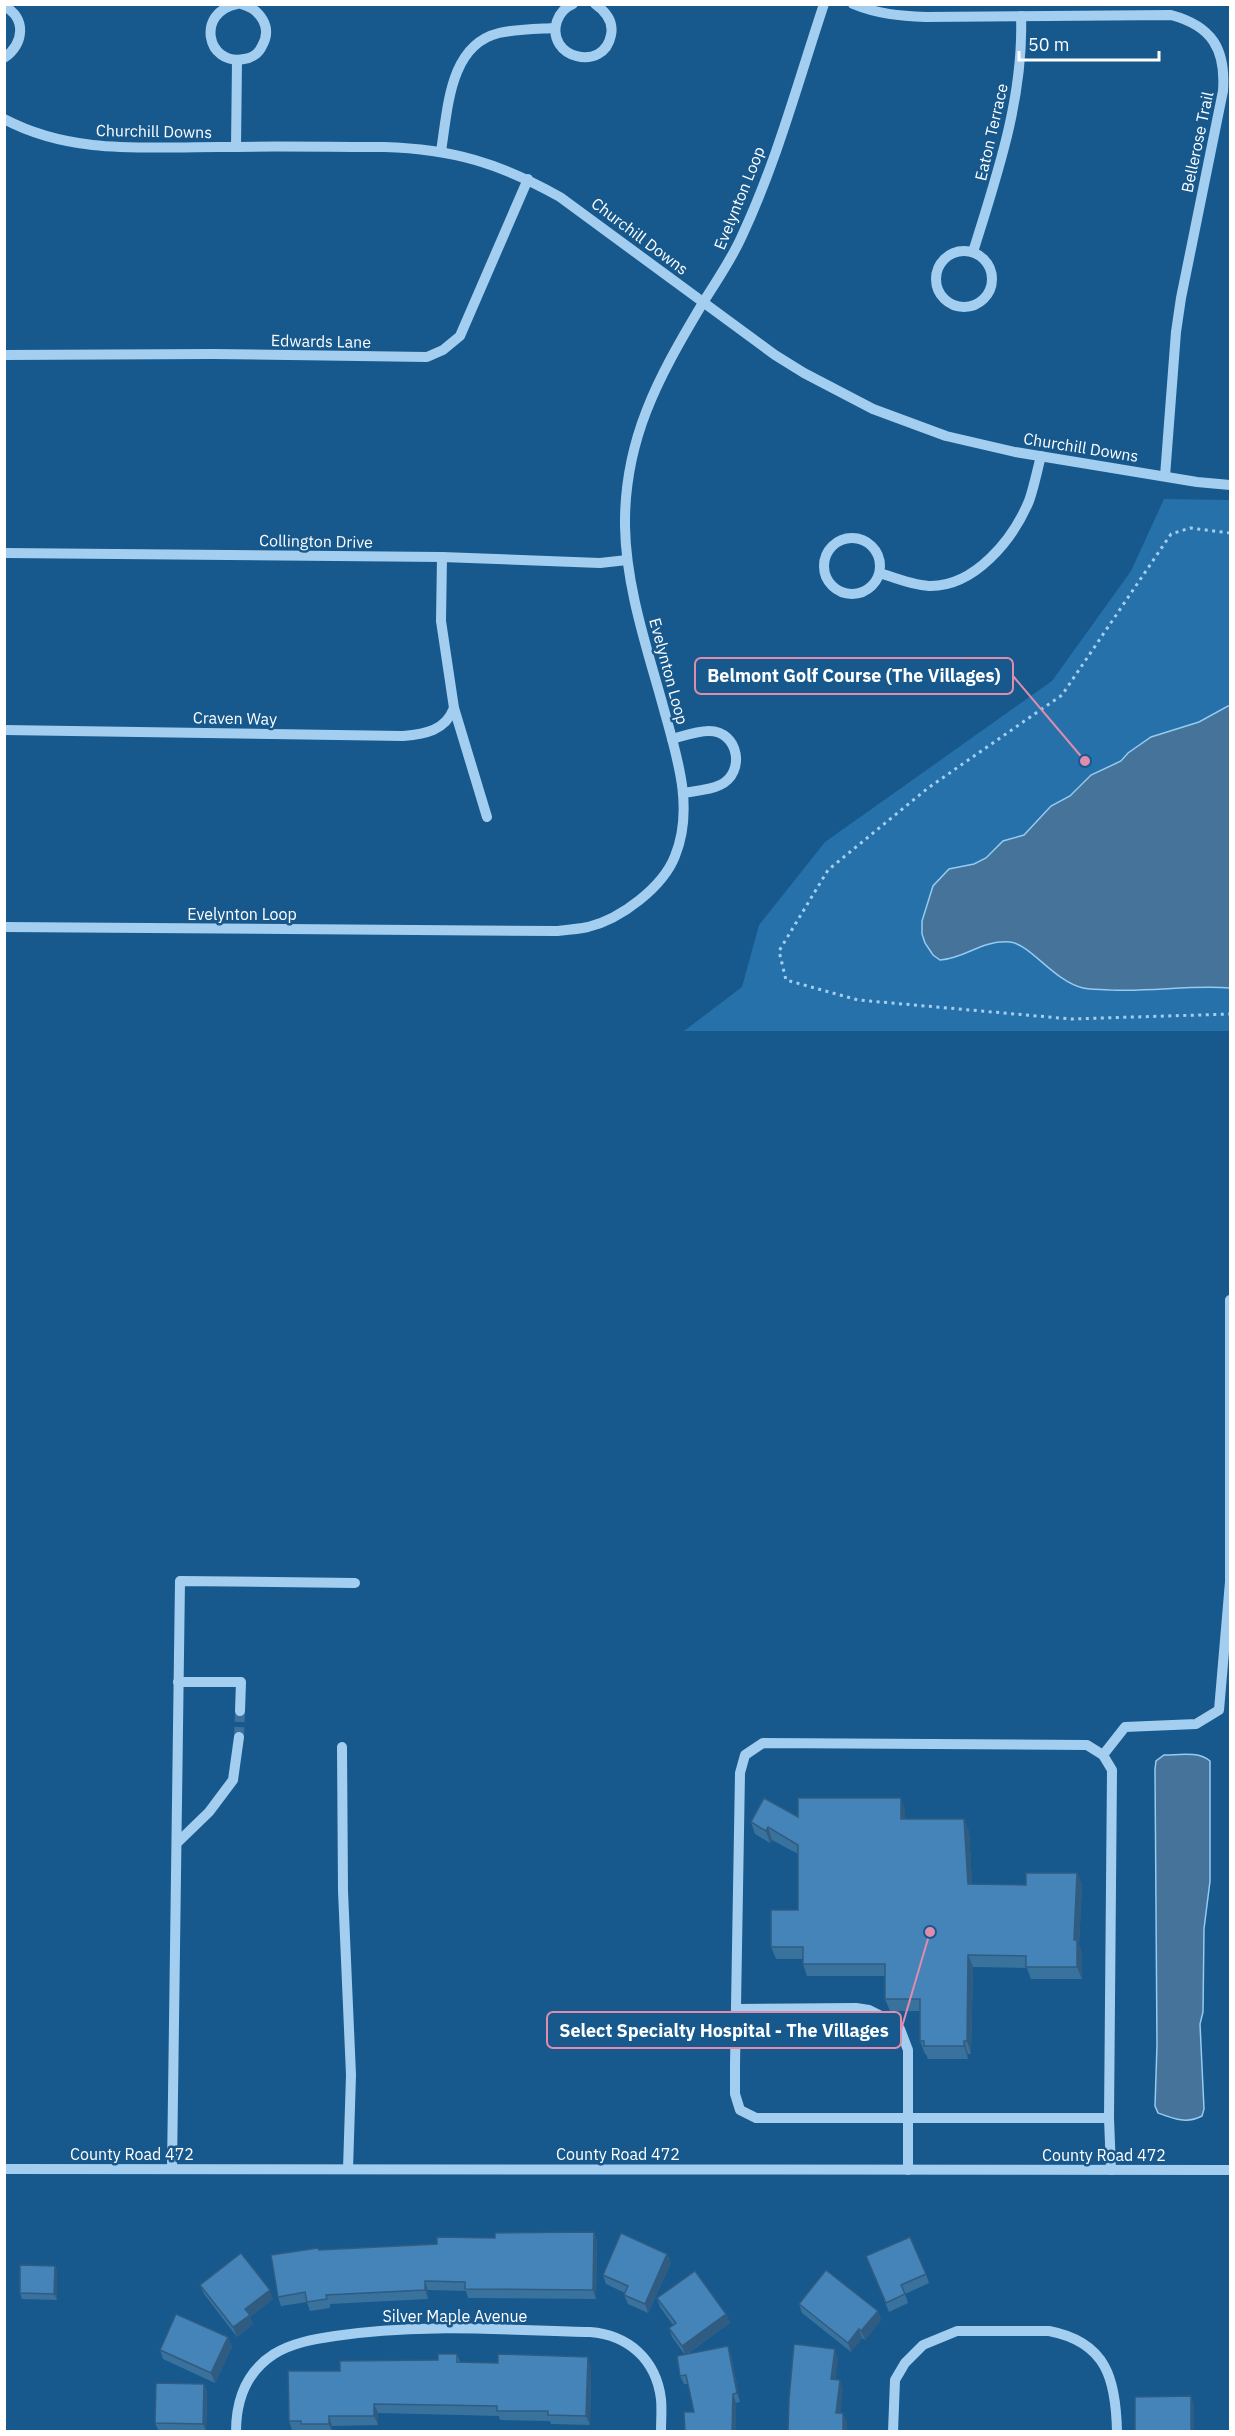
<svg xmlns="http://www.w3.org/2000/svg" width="1235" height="2436" font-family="'IBM Plex Sans',sans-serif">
<rect width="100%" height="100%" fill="#17588d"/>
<polygon fill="#2771aa" points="1164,499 1230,500 1230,1031 684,1031 742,987 759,925 825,842 1052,681 1131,571"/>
<g fill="#45739a" stroke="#95caf1" stroke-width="1.5">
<path d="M1228 706H1230V988C1190 985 1151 992 1111 990 1102 989 1092 990 1083 988 1055 982 1030 944 1010 942 980 940 967 958 940 960L933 955 925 943 922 934V921L933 886 949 869 974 864 986 858 1003 841 1024 835 1051 806 1070 796 1091 775 1121 761 1128 753 1151 737 1199 722Z"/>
<path d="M1164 1755C1178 1755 1199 1751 1210 1761V1881L1204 1929 1203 2012 1200 2024 1204 2109 1202 2116C1187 2124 1174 2119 1158 2113L1155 2106 1157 2045 1155 1769 1156 1761Z"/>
</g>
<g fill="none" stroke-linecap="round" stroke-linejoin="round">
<polyline stroke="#3a719e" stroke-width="10" stroke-dasharray="10 5" stroke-linecap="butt" points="239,1737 240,1711"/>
<polyline stroke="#a3ceef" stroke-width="3" stroke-dasharray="3 4.5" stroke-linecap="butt" points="1230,533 1190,528 1171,534 1062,695 928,788 828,870 779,951 786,980 858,1000 1071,1019 1230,1014"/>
<g stroke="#a3ceef" stroke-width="10">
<path d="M237 4C196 12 206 66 244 59 252 58 259 53 262 46 273 27 260 9 241 4"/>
<path d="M573 4C565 7 560 13 557 21 545 58 604 73 611 35 614 21 605 11 595 4"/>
<path d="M853 4C877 14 900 16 926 17L1171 15C1212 26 1226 49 1223 91L1181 298 1176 332 1165 476"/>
<path d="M4 6C27 18 24 44 4 58"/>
<path d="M4 119C72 155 145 147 219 147 274 146 329 147 384 147 453 149 499 163 560 197L775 355 804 373 873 409 946 436 1015 452 1197 482 1230 485"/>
<polyline points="236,147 237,61"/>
<path d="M441 151C448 109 449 45 499 33 517 29 537 29 555 28"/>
<circle cx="964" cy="279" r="28"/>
<path d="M973 252C997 175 1024 97 1021 16"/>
<polyline points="4,355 213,354 427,357 443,350 460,336 528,179"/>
<circle cx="852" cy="566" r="28"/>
<polyline points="4,553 442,557 600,563 627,560"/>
<polyline points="442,557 441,621 454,708 487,817"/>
<path d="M880 573C895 578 912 585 929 586 975 587 1013 539 1029 501 1034 487 1037 471 1041 456"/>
<path d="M4 730 403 736C425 734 445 731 454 708"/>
<path d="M672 739C683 736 697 731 709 731 739 731 746 773 720 785 710 790 695 791 683 793"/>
<path d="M4 927 557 931C567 930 578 929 588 927 621 919 663 887 675 856 695 807 676 754 663 706 647 648 626 587 625 526 624 440 658 378 701 306 715 283 730 262 741 238 776 164 798 82 824 4"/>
<polyline points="178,1682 241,1682 240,1711"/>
<polyline points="342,1747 343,1891 351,2075 348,2169"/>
<polyline points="1103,1755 1125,1727 1196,1724 1219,1710 1230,1582 1230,1300"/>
<polyline points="177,1843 209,1812 233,1780 239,1737"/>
<polyline points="736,2009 856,2008 869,2010 889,2020 900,2029 908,2050 908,2170"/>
<polyline points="1109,2118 756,2118 740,2110 735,2094 735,2065 740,1773 745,1755 763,1743 1087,1745 1103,1755 1112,1770 1109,2118 1111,2170"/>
<polyline points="4,2169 1230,2170"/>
<polyline points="172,2169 180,1581 355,1583"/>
<path d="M236 2432C236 2400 246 2372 274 2354 292 2343 314 2339 335 2336 419 2323 505 2330 590 2332 628 2335 656 2359 661 2399 662 2409 661 2421 661 2432"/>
<path d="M893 2432 895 2380 905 2363 923 2345 957 2331H1049C1107 2342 1116 2380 1117 2432"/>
</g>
</g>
<g fill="#3a729e">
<polygon points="905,1810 905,1819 969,1831 972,1885 1026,1885 1077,1873 1082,1885 1079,1945 1082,1953 1082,1979 1031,1979 1027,1968 973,1967 971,2054 968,2054 968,2059 928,2059 926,2054 925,2054 920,2041 920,2011 890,2011 885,1999 885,1976 807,1976 803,1964 803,1959 776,1959 771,1947 798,1910 798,1854 772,1840 770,1843 755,1834 751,1822 798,1817"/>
<polygon points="594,2232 597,2241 596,2299 468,2298 466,2291 428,2290 428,2299 330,2304 330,2308 310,2311 307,2302 281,2306 278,2297 319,2250 437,2244 495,2238"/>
<polygon points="667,2254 671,2263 648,2313 628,2304 624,2295 625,2293 606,2284 603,2275"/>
<polygon points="866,2256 926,2274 929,2283 905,2294 908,2303 889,2312"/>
<polygon points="55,2266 57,2272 57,2300 22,2299 20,2293"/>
<polygon points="200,2285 273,2299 250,2317 253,2324 237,2337 204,2294"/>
<polygon points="657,2298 726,2314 730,2323 687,2354 731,2355 740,2402 694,2412 688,2384 684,2384 680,2376 685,2355 672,2337 669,2328 673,2325 660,2307"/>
<polygon points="799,2304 878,2311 881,2320 865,2340 862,2338 851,2352 802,2313"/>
<polygon points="228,2337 232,2347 215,2383 163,2359 160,2350"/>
<polygon points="457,2354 460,2362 591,2366 590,2425 551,2424 550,2421 500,2420 499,2416 378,2413 378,2425 332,2426 332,2432 303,2432 303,2430 292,2430 289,2421 340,2371 438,2360"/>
<polygon points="204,2384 207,2393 206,2432 159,2432 155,2423"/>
</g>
<g fill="#305c81">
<polygon points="901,1798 905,1810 905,1831 901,1819"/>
<polygon points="964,1819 969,1831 973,1897 968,1884"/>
<polygon points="768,1827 772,1840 770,1843 766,1831"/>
<polygon points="1077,1873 1082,1885 1079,1945 1082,1953 1082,1979 1077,1967 1074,1940"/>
<polygon points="968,1955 973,1967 971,2054 967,2041"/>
<polygon points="964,2041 968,2054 968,2059 964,2046"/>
<polygon points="594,2232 597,2241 596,2299 593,2290"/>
<polygon points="667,2254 671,2263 648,2313 645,2304"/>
<polygon points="55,2266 57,2272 57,2300 54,2294"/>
<polygon points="425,2281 428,2290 428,2299 425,2290"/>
<polygon points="270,2290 273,2299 250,2317 253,2324 237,2337 233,2327 245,2309"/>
<polygon points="878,2311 881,2320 865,2340 861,2331"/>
<polygon points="726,2314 730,2323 685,2355 682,2346"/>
<polygon points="859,2329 862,2338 851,2352 848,2343"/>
<polygon points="228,2337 232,2347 215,2383 211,2373"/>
<polygon points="728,2346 731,2355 740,2402 737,2393"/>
<polygon points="835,2349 838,2358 835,2388 831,2379"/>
<polygon points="588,2357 591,2366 590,2425 586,2416"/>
<polygon points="840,2380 843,2389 840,2422 836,2413"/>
<polygon points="204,2384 207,2393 206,2432 203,2424"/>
<polygon points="733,2394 736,2403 736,2432 732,2432"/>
<polygon points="1191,2396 1194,2406 1194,2432 1191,2432"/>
<polygon points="374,2404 378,2413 378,2425 374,2416"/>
<polygon points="843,2413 847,2422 847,2432 843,2432"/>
<polygon points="329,2416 332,2426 332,2432 329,2424"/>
</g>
<g fill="#4484b8" stroke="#305c81" stroke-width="1.5">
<polygon points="764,1798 798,1817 798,1798 901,1798 901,1819 964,1819 968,1884 1026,1885 1026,1873 1077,1873 1074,1940 1077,1940 1077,1967 1026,1967 1026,1956 968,1955 967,2041 964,2041 964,2046 924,2046 924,2041 920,2041 920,1999 885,1999 885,1964 803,1964 803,1947 771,1947 771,1910 798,1910 798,1845 768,1827 766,1831 751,1822"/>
<polygon points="594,2232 593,2290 465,2289 465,2282 425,2281 425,2290 326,2295 327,2299 307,2302 305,2292 278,2297 271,2255 318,2248 319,2250 437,2244 437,2237 495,2238 495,2233"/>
<polygon points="621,2233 667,2254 645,2304 624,2295 628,2286 603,2275"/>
<polygon points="910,2237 926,2274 901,2285 905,2294 886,2303 866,2256"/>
<polygon points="241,2253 270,2290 245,2309 250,2315 233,2327 200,2285"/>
<polygon points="20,2265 55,2266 54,2294 20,2293"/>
<polygon points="826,2270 878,2311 861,2331 859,2329 848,2343 799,2304"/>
<polygon points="695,2271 726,2314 682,2346 669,2328 676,2323 657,2298"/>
<polygon points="176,2314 228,2337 211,2373 160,2350"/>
<polygon points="794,2344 835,2349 831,2379 840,2380 836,2413 843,2413 843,2432 788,2432 789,2399"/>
<polygon points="728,2346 737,2393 733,2394 732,2432 685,2432 684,2412 694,2412 686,2375 680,2376 677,2356"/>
<polygon points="438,2354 457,2354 457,2362 498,2363 498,2354 588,2357 586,2416 548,2415 548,2411 497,2411 497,2406 374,2404 374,2416 329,2416 329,2424 301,2424 301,2421 289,2421 288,2371 340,2371 340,2361 438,2360"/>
<polygon points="156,2383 204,2384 203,2424 155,2423"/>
<polygon points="1191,2396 1191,2432 1135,2432 1135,2397"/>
</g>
<g text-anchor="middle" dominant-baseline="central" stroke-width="5" stroke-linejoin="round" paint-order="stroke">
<g font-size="16" fill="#fff" stroke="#17588d">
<text transform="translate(154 131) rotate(1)">Churchill Downs</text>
<text transform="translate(991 132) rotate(-77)">Eaton Terrace</text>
<text transform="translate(1197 142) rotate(-78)">Bellerose Trail</text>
<text transform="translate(739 198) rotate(-68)">Evelynton Loop</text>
<text transform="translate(640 236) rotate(37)">Churchill Downs</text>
<text transform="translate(321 341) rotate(1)">Edwards Lane</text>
<text transform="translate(1081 447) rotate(9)">Churchill Downs</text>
<text transform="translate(316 541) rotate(1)">Collington Drive</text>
<text transform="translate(669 671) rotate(75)">Evelynton Loop</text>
<text transform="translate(235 718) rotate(1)">Craven Way</text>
<text x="242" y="914">Evelynton Loop</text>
<text x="132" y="2154">County Road 472</text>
<text x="618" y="2154">County Road 472</text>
<text x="1104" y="2155">County Road 472</text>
<text x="455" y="2316">Silver Maple Avenue</text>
</g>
</g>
<path fill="none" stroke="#e08cad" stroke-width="2" d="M1085 761L1013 676M930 1932L901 2030"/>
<g fill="#e08cad" stroke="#17588d" stroke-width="2">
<circle cx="1085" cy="761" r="6"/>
<circle cx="930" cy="1932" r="6"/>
</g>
<g fill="#17588d" stroke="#e08cad" stroke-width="2">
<rect x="695" y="658" width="318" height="36" rx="6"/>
<rect x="547" y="2012" width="354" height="36" rx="6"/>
</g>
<g font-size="18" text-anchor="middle" font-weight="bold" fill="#fff">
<text x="854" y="682">Belmont Golf Course (The Villages)</text>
<text x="724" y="2037">Select Specialty Hospital - The Villages</text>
</g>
<rect width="1235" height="2436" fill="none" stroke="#ffffff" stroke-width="12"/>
<path d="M1019 51v9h140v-9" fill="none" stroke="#ffffff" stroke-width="3"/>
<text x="1028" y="51" font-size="18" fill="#ffffff" stroke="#17588d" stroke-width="4.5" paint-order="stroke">50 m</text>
</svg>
